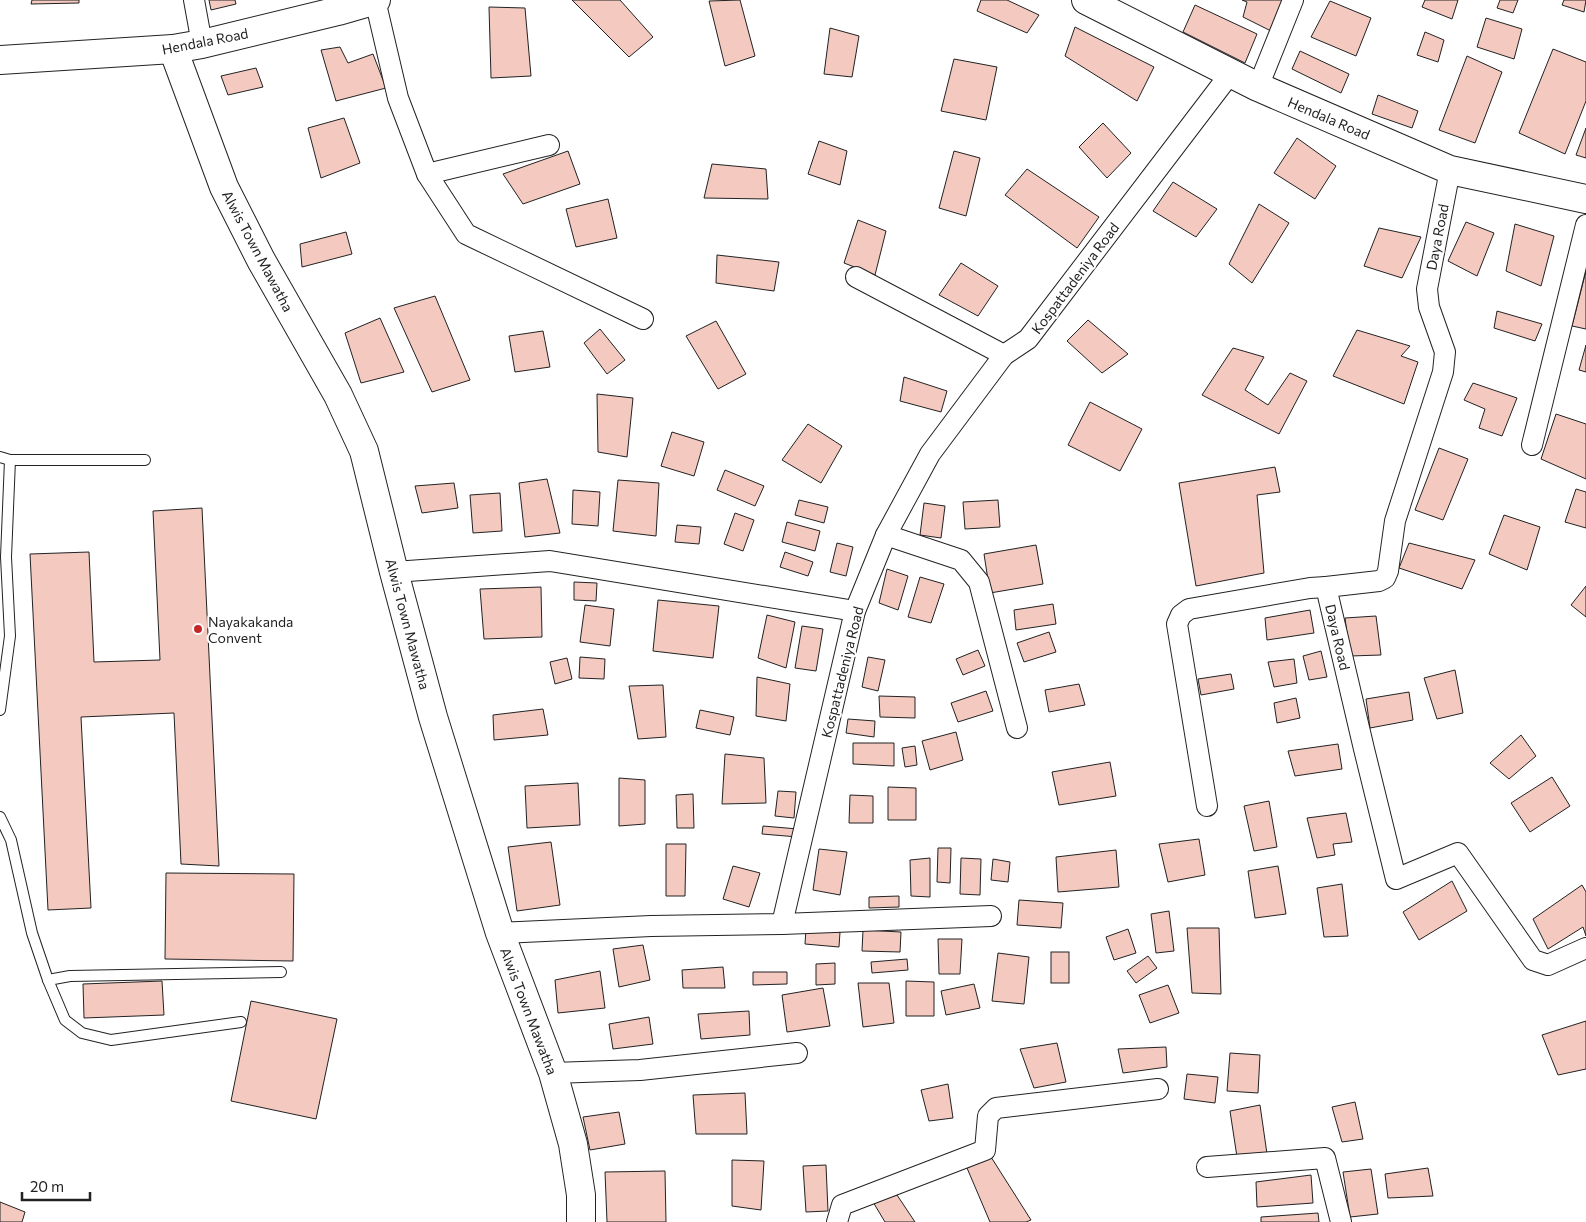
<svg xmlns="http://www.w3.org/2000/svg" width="1586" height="1222" font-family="Commissioner,sans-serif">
<rect width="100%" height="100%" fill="#fff"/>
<g fill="#f3c9c0" stroke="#222">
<polygon points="32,0 79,0 79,3 31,4"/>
<polygon points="209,0 235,0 236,4 211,10"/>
<polygon points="572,0 620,0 653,37 629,57"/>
<polygon points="740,0 755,56 725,66 709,1"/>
<polygon points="981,0 1007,0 1039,15 1027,33 977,11"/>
<polygon points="1242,0 1284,0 1271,31 1243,17 1247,2"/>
<polygon points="1425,0 1458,0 1452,19 1422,7"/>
<polygon points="1500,0 1518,0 1513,13 1497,8"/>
<polygon points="1564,0 1586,0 1584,12 1562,5"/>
<polygon points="1330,1 1371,18 1356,56 1311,37"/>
<polygon points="1195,5 1257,34 1245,63 1183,32"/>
<polygon points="489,7 525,8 531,76 491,78"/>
<polygon points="1486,18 1522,29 1514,59 1477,47"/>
<polygon points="1075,27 1154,67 1137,101 1065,56"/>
<polygon points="830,28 859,36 852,77 824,74"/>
<polygon points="1425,32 1444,40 1438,62 1417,55"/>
<polygon points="340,47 348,63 373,54 386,88 336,101 321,50"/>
<polygon points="1553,49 1586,62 1586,101 1565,154 1519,133"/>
<polygon points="1300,51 1349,74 1341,93 1292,69"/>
<polygon points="1467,56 1502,72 1475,143 1439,130"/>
<polygon points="954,59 997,67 986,120 941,111"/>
<polygon points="256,68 263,87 228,95 221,76"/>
<polygon points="1378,95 1418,111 1412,128 1372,114"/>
<polygon points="344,118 360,163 321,178 308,128"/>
<polygon points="1103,123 1131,153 1107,178 1079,147"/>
<polygon points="1586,128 1586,158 1576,155"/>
<polygon points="1297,138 1336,166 1315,199 1274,173"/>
<polygon points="819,141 847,151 840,185 808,174"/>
<polygon points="568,151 580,184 523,204 503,174"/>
<polygon points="954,151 980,158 966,216 939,208"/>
<polygon points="712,164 766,169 768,199 704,198"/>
<polygon points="1027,169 1099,217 1077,248 1005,195"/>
<polygon points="1173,182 1217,209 1196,237 1153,211"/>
<polygon points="608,199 617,238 576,247 566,209"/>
<polygon points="1259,204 1289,223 1252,283 1229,264"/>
<polygon points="858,220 886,231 875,275 844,263"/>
<polygon points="1466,222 1494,233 1477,276 1448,261"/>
<polygon points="1515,224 1554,236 1541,286 1506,271"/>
<polygon points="1379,228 1421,237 1402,278 1364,266"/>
<polygon points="346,232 352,254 302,267 300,244"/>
<polygon points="717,255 779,262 774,291 716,283"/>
<polygon points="961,263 998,286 978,316 939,295"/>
<polygon points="1586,271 1586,329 1572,326"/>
<polygon points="435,296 470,380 432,392 394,308"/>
<polygon points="1497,311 1542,324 1535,341 1494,328"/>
<polygon points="380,318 404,372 361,383 345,333"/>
<polygon points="1088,320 1128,354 1102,373 1067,341"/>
<polygon points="716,321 746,374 718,389 686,336"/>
<polygon points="600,329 625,360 607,374 584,343"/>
<polygon points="1357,330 1410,346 1401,356 1418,362 1404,404 1333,376"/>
<polygon points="543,331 550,367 515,372 509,336"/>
<polygon points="1586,345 1586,372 1579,370"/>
<polygon points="1233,348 1264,357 1245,390 1268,405 1290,373 1307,381 1279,434 1202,395"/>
<polygon points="904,377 947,391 941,412 900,401"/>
<polygon points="1473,383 1517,398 1502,436 1479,428 1485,409 1464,400"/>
<polygon points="597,394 633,398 627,457 598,452"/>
<polygon points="1090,402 1142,429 1120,471 1068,445"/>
<polygon points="1556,414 1586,424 1586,479 1541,459"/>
<polygon points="808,424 842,446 821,483 782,460"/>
<polygon points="672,432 704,442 694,476 661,466"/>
<polygon points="1439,448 1468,459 1443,520 1415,510"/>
<polygon points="1275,467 1280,492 1257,495 1264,573 1196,586 1179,483"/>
<polygon points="725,470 764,486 755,506 717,490"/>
<polygon points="547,479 560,533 525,537 519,483"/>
<polygon points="618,480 659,483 656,536 613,531"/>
<polygon points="454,483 458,508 422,513 415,486"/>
<polygon points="1576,489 1586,492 1586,528 1565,522"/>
<polygon points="573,490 600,492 598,526 572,524"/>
<polygon points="500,493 502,531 473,533 470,495"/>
<polygon points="799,500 828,507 824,523 795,515"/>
<polygon points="998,500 1000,527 965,529 963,502"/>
<polygon points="924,503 945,506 941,538 920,535"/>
<polygon points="202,508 219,866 181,864 174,713 81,717 91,908 48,910 30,554 89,552 94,662 160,660 153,511"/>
<polygon points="735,513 754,520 743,551 724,544"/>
<polygon points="1504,515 1540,527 1527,570 1489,554"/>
<polygon points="787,522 820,531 815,551 782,542"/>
<polygon points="677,525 701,527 699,544 675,542"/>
<polygon points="837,543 853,547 846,576 830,572"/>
<polygon points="1409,543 1475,560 1462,589 1399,568"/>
<polygon points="1036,545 1043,584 990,593 984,554"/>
<polygon points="785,552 813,562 808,576 780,567"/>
<polygon points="887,569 908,576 898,610 879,603"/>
<polygon points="920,577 944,584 931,623 908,617"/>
<polygon points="574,582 597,583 596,601 574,600"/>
<polygon points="1586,586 1586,617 1571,605"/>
<polygon points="541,587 542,637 484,639 480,589"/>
<polygon points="658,600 719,606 713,658 653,651"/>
<polygon points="1053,604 1056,624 1016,630 1014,610"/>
<polygon points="585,605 614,609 610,646 580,642"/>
<polygon points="1310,610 1314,633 1267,640 1265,618"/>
<polygon points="767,615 795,622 786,668 758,658"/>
<polygon points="1376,616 1381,655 1350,656 1345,618"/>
<polygon points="802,626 823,629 816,671 795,668"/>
<polygon points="1049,632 1056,652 1024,662 1017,643"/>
<polygon points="978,650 985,666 963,675 956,659"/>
<polygon points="1321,651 1327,677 1309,680 1303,656"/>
<polygon points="580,657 605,659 604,679 579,678"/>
<polygon points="868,657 885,660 878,691 862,687"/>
<polygon points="567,658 572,679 555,684 550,662"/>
<polygon points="1294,659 1297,683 1274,687 1268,662"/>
<polygon points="1455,670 1463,713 1437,719 1424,678"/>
<polygon points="1231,674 1234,689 1201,695 1198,679"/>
<polygon points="757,677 790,684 786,721 756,716"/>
<polygon points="1079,684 1085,705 1049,712 1045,690"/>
<polygon points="663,685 666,737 638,739 629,686"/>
<polygon points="986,691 993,711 958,722 951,703"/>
<polygon points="1409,692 1413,720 1370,728 1366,699"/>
<polygon points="879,696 915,697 915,718 880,717"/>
<polygon points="1296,698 1300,718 1277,723 1274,703"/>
<polygon points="543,709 548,735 494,740 493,715"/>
<polygon points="700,710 734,717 730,735 696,728"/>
<polygon points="848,719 875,721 874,737 846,733"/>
<polygon points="956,732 963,760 930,770 922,741"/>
<polygon points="1521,735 1536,756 1509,779 1490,763"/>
<polygon points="853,743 894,743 894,766 853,764"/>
<polygon points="1338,744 1342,769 1295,776 1288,751"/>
<polygon points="915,746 917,765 905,767 902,748"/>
<polygon points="725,754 764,758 766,803 722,804"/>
<polygon points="1110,762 1116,796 1059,805 1052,772"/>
<polygon points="1552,777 1570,806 1530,832 1511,803"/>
<polygon points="619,778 645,780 645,824 619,826"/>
<polygon points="578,783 580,825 527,828 525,786"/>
<polygon points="888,787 916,788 916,820 888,820"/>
<polygon points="778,791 796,792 794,818 775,816"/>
<polygon points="693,794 694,828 677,828 676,795"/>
<polygon points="850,795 873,796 873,823 849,823"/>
<polygon points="1269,801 1277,847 1254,851 1244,806"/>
<polygon points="1346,813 1352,842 1333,844 1335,855 1317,858 1307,818"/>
<polygon points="763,826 798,829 798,837 762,834"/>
<polygon points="1199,839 1205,875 1168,882 1159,844"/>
<polygon points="551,842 560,905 517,911 508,847"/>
<polygon points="666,844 686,844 685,896 666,896"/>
<polygon points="938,848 951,848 950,883 937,882"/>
<polygon points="819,849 847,852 840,895 813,890"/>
<polygon points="1116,850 1119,887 1058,892 1056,857"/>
<polygon points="930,858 930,897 911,896 910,860"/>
<polygon points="961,858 981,859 980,895 960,894"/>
<polygon points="993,859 1010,862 1008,882 991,880"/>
<polygon points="733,866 760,873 749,907 723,899"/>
<polygon points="1278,866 1286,914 1255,918 1248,871"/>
<polygon points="166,873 294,874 293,961 165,959"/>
<polygon points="1452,881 1467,911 1419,940 1403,912"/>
<polygon points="1342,884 1348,936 1324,937 1317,888"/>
<polygon points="1582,885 1586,892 1586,936 1583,927 1548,949 1533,919"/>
<polygon points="899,896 899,907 869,908 869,897"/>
<polygon points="1019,900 1063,903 1061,928 1017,925"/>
<polygon points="1169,911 1174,951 1156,953 1151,914"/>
<polygon points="1187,928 1219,928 1221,994 1192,993"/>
<polygon points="806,929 840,932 839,947 805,944"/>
<polygon points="1128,929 1136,953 1114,960 1106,937"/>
<polygon points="863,930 901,932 900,952 862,951"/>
<polygon points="938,939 962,939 960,974 939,974"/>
<polygon points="643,945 650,980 619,987 613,949"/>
<rect x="1051" y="952" width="18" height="31"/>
<polygon points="998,953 1029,957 1024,1004 992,1001"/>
<polygon points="1148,956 1157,968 1136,983 1127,971"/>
<polygon points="907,959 908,970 872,973 871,962"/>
<polygon points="835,963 835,984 816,985 816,964"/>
<polygon points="723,967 725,988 683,988 682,970"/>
<polygon points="600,971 605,1008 558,1013 555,980"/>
<polygon points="753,972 787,972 787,984 753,985"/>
<polygon points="162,981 164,1015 84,1018 83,984"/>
<polygon points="906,981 934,982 934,1016 906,1016"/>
<polygon points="858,983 889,983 894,1023 863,1027"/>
<polygon points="974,984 980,1008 946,1015 941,991"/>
<polygon points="1168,985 1179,1013 1150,1023 1139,995"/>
<polygon points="823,988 830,1026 787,1032 782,995"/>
<polygon points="251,1001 337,1019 316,1119 231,1101"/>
<polygon points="749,1011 750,1035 701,1039 698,1014"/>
<polygon points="649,1017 653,1044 613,1049 609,1024"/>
<polygon points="1586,1021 1586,1069 1558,1075 1542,1035"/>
<polygon points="1057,1043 1066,1082 1034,1088 1020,1049"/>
<polygon points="1166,1047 1167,1067 1123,1073 1118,1049"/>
<polygon points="1230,1053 1260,1055 1258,1093 1227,1091"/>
<polygon points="1187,1074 1218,1077 1215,1103 1184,1099"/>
<polygon points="948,1084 953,1118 929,1121 921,1090"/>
<polygon points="745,1093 747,1134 696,1134 693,1095"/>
<polygon points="1355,1102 1363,1139 1342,1142 1332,1107"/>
<polygon points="1260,1105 1267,1154 1237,1157 1230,1111"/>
<polygon points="619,1112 625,1144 590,1150 583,1117"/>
<polygon points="991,1157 1031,1220 1026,1222 990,1222 967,1168"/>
<polygon points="732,1160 764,1161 761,1210 732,1206"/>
<polygon points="826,1165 828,1211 806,1212 803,1166"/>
<polygon points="1428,1168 1433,1196 1388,1198 1385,1174"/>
<polygon points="1371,1169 1378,1214 1350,1217 1343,1172"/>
<polygon points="665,1171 666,1222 607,1222 605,1172"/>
<polygon points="1311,1175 1313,1203 1257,1207 1256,1182"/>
<polygon points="897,1195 915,1222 885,1222 873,1202"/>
<polygon points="0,1202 25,1212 22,1222 0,1222"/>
<polygon points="1318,1213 1319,1222 1261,1222 1261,1217"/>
</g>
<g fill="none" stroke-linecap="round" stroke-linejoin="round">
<defs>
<g id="lane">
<polyline points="0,457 10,460 145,460"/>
<polyline points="0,710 10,636 6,557 10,460"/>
<polyline points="0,817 11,840 32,933 48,980 70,976 281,972"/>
<polyline points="48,980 65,1020 82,1033 111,1040 241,1022"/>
</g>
<g id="street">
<polyline points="194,0 202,44"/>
<polyline points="375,0 398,98 427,174 466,234 643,319"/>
<polyline points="1258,87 1293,0"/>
<polyline points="1450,170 1427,289 1429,307 1445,352 1443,372 1395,521 1388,571 1385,578 1379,581 1326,587 1364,749 1396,879 1458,853 1533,960 1548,965 1586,948"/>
<polyline points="427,174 549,145"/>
<polyline points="856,277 1004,355"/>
<polyline points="1532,445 1586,225"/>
<polyline points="886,535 961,560 979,582 1017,728"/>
<polyline points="394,572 550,561 855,611"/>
<polyline points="1207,806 1177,624 1181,615 1189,609 1310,588 1326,587"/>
<polyline points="782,924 991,916"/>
<polyline points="500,933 651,926 782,924 855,611 886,535 930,454 1004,355 1028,339 1230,74"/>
<polyline points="553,1073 640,1070 797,1053"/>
<polyline points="1207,1167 1325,1158 1341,1222"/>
<polyline points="837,1222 842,1205 985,1150 988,1116 996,1108 1158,1089"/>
</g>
<polyline id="secondary" points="173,49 224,187 261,260 338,395 364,451 394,572 433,717 500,933 553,1073 573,1144 581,1195 581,1222"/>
<g id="primary">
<polyline points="1086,0 1258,87 1450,170 1586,199"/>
<polyline points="0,60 173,49 202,44 338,11 376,0"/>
</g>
</defs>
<use href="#lane" stroke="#222" stroke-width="12"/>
<use href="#street" stroke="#222" stroke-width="22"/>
<use href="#secondary" stroke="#222" stroke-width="30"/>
<use href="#primary" stroke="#222" stroke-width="30"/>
<use href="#lane" stroke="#fff" stroke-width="10"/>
<use href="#street" stroke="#fff" stroke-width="20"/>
<use href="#secondary" stroke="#fff" stroke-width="28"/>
<use href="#primary" stroke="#fff" stroke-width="28"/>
</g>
<circle fill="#c62828" stroke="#fff" stroke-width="2" cx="198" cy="629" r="5"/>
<g text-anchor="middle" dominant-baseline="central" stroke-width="4" stroke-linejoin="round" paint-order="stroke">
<g font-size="14" fill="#222" stroke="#fff">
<text transform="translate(205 41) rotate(-11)">Hendala Road</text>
<text transform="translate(1329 118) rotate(23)">Hendala Road</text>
<text transform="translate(1437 237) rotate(-79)">Daya Road</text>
<text transform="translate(258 251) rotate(62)">Alwis Town Mawatha</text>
<text transform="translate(1075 278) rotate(-53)">Kospattadeniya Road</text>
<text transform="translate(408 624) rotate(75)">Alwis Town Mawatha</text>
<text transform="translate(1338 637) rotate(77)">Daya Road</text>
<text transform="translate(842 672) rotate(-76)">Kospattadeniya Road</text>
<text transform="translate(529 1011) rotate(69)">Alwis Town Mawatha</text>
</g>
<g font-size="14" fill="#222" stroke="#fff" text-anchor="start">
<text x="208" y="621">Nayakakanda<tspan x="208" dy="16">Convent</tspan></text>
</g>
</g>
<path d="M22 1192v8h68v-8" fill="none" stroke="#222222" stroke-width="2.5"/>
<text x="30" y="1192" font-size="15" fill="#222222" stroke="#ffffff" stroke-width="4" paint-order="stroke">20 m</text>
</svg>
